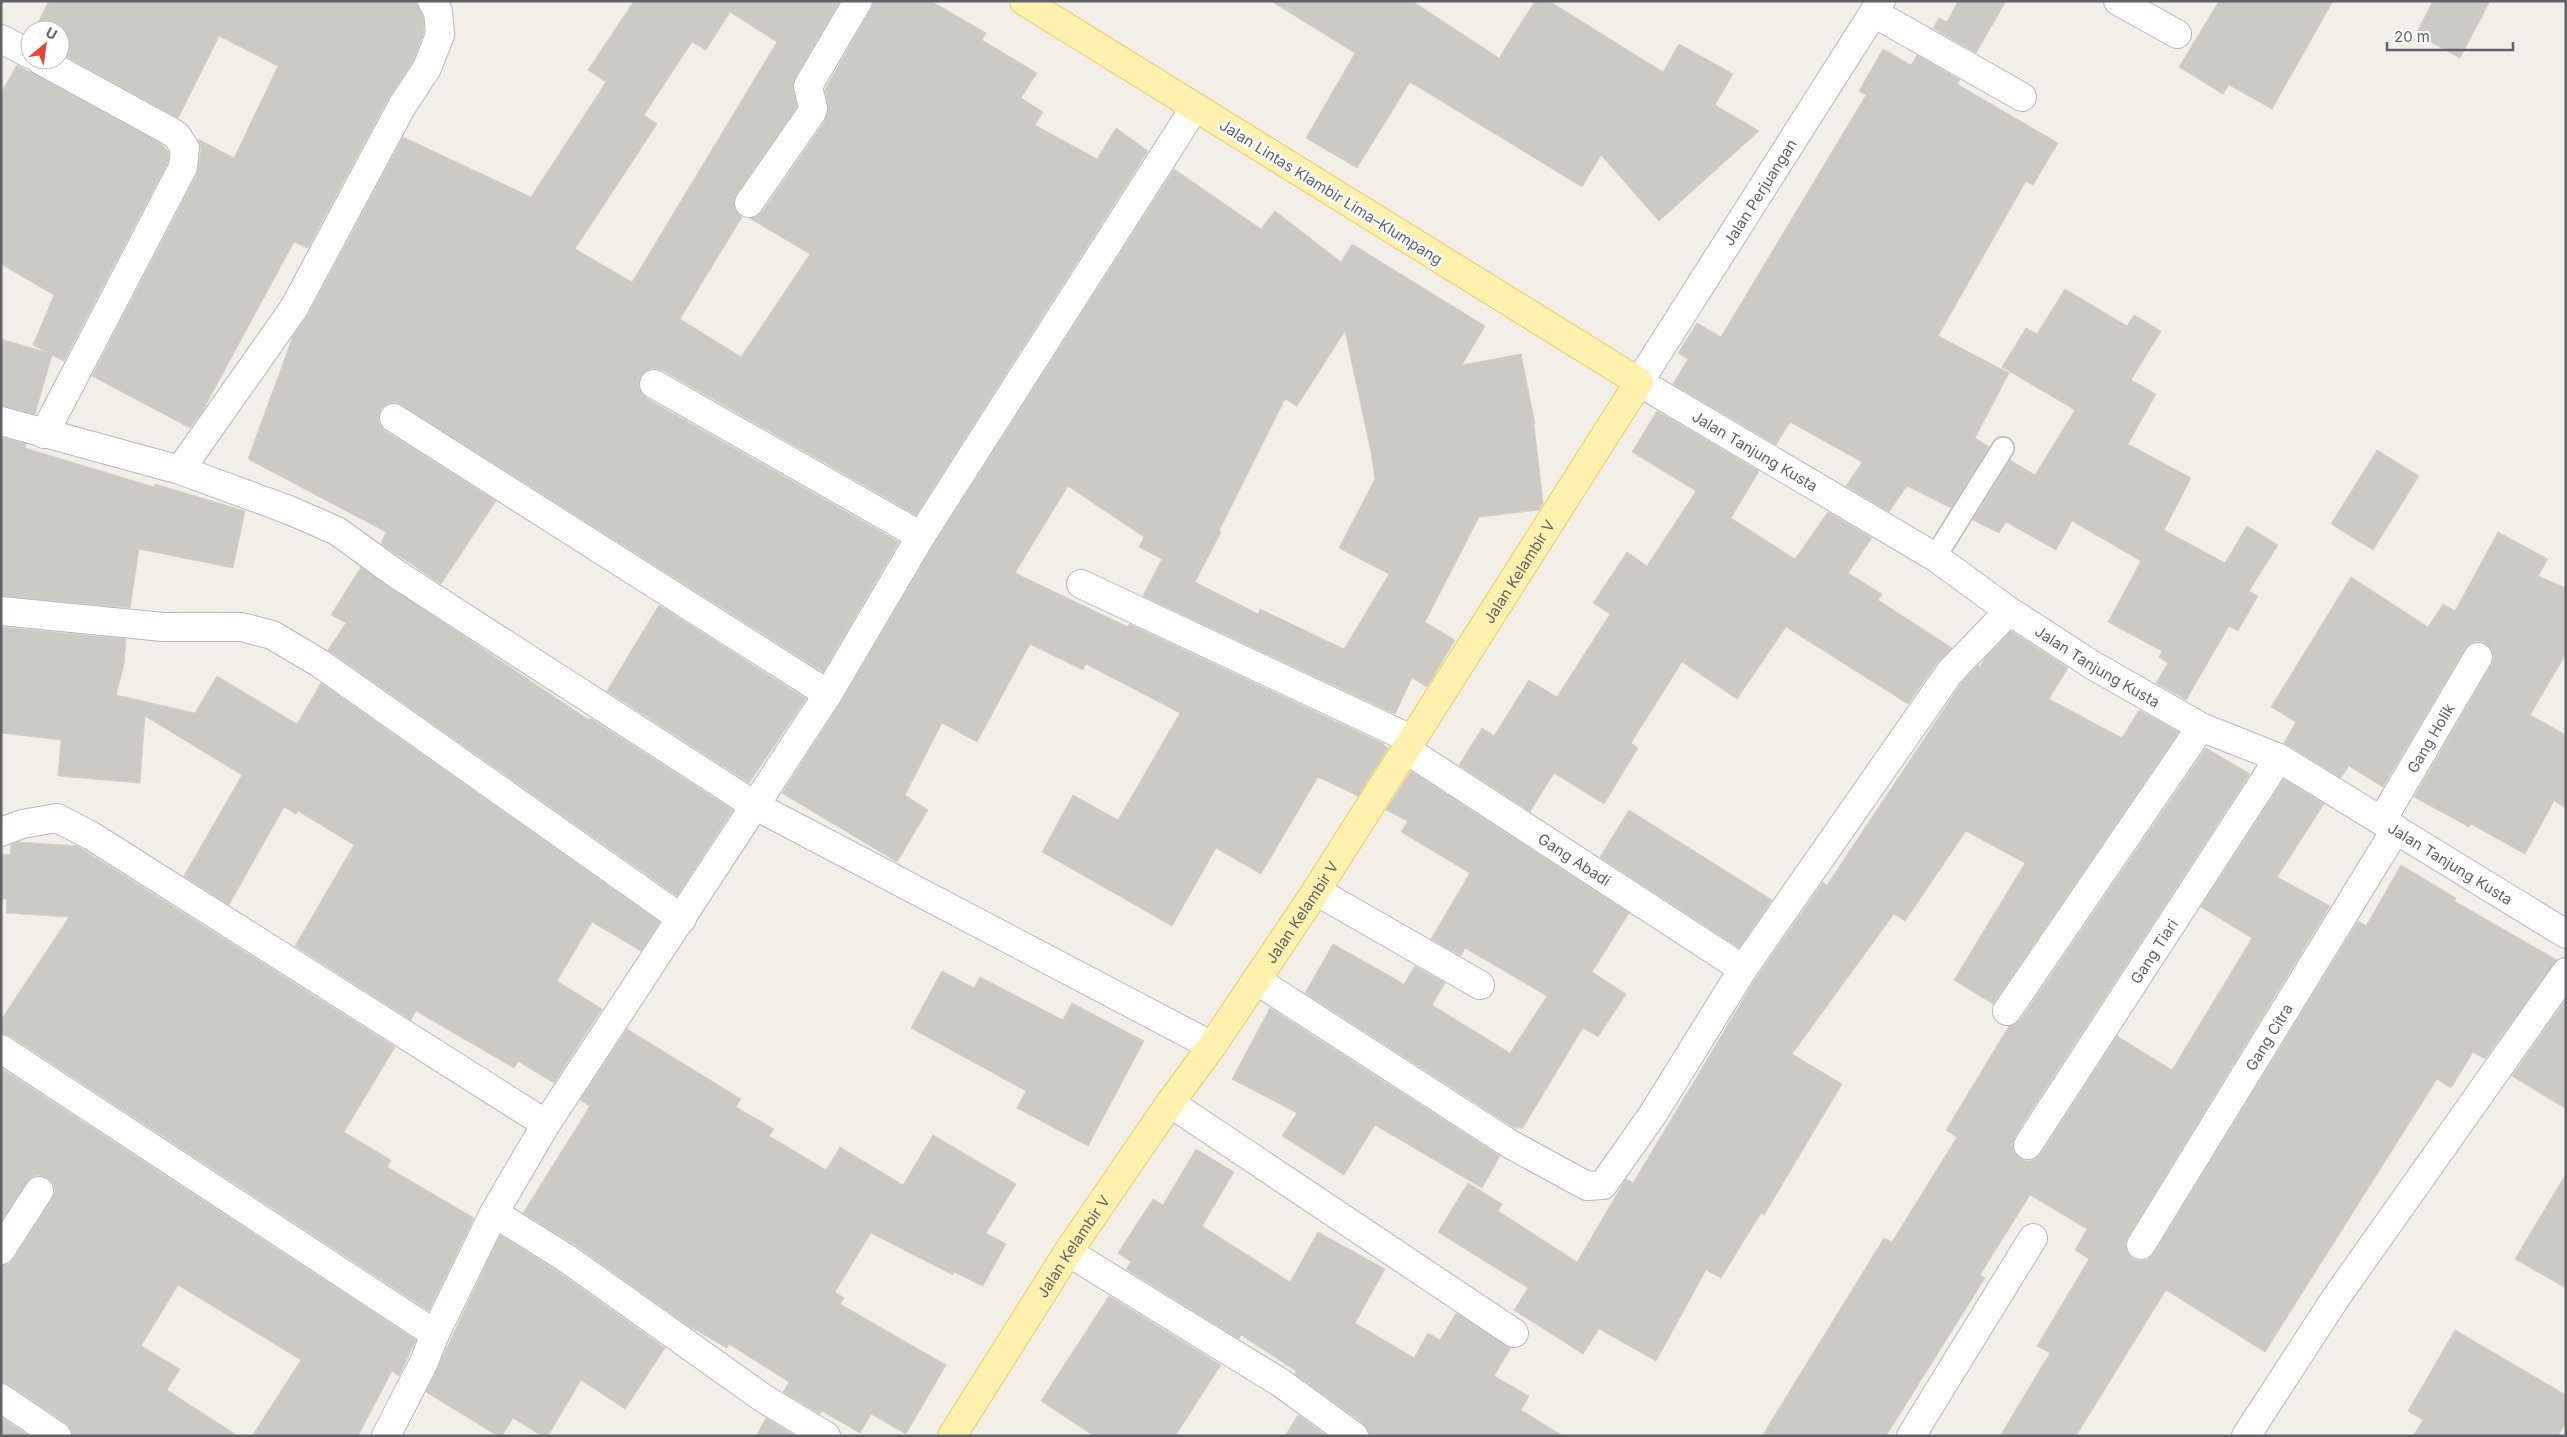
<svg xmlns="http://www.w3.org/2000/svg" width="2567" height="1437" font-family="Inter,sans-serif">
<rect width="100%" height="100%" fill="#f1efe8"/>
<g fill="#cccac5" stroke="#d6d1c6" fill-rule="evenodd">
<polygon points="49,1 416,1 423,16 424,33 413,61 388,99 308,248 294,242 203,410 190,428 92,376 197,174 201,150 198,139 234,158 278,66 219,36 178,118 60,53 60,30 34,30"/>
<path d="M634 1H840L795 78 793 89 797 107 736 195 734 201 735 209 742 217 680 319 741 357 810 254 749 218 756 217 762 212 825 121 828 105 825 89 871 9 874 1H931L986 33 982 40 1037 73 1021 98 1043 112 1035 125 1097 159 1116 128 1148 151 916 515 662 370 653 368 646 371 641 376 638 385 641 392 646 398 899 542 823 672 402 405 395 402 387 404 381 409 378 418 380 425 385 431 496 501 441 584 381 544 386 532 248 459 293 336 308 315 403 137 531 197 606 82 588 70ZM730 12 777 42 632 282 575 249 657 124 644 115 692 42 706 50Z"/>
<polygon points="1271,1 1412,1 1499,58 1535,1 1549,1 1663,72 1679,44 1733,74 1715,105 1759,131 1659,221 1601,155 1582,187 1410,82 1357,168 1306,138 1355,53"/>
<polygon points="1958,1 2006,1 1976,53 1933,28 1939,18 1947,22"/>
<polygon points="2219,1 2333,1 2272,109 2229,85 2223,94 2179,67"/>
<polygon points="2433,1 2490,1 2460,58 2416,34"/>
<polygon points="1883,49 1911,65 1917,55 1960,80 1957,84 2058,143 2033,185 2026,181 1938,336 2009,373 1975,438 1989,447 1951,508 1907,486 1889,512 1846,486 1862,462 1790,422 1776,445 1673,384 1688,359 1678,353 1697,323 1721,337 1866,95 1859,91"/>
<polygon points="17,65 160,143 169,152 168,162 64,361 52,355 35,414 1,406 1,339 48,353 33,345 54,295 1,264 1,93"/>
<path d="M1174 169 1261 229 1275 211 1341 262 1352 244 1485 326 1462 365 1521 354 1535 424H1534L1543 503 1539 510 1479 517 1425 622 1455 640 1427 687 1412 678 1395 714 1143 596 1162 559 1139 547 1144 537 1068 486 1015 573 1128 627 1129 624 1384 744 1383 745 1388 748 1358 796 1318 777 1261 874 1216 848 1172 926 1042 852 1073 795 1118 820 1180 713 1086 664 1083 670 1030 644 977 742 942 723 905 795 928 810 897 862 782 793 841 702 934 544ZM1345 331 1371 452 1375 479 1339 548 1389 574 1344 649 1260 609 1258 614 1195 582 1221 532 1219 531 1285 399 1297 406Z"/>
<polygon points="2065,289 2127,326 2134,315 2161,331 2131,380 2156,394 2128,444 2191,478 2164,530 2225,563 2247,526 2278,545 2249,591 2258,596 2238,631 2229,626 2186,700 2156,683 2168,663 2159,657 2162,651 2108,622 2141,561 2072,521 2056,550 2006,522 1999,533 1973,520 2010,460 2035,475 2075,410 2002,367 2026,328 2037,334"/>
<polygon points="1657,411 1759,471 1731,518 1795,559 1828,512 1872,538 1848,573 1882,594 1878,600 1952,648 1937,663 1908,704 1786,627 1737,699 1682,662 1631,743 1638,748 1604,804 1554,773 1530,812 1459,765 1482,728 1494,736 1529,680 1557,697 1610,614 1593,603 1627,552 1647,566 1696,491 1632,452"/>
<polygon points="1,437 27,444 25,448 154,487 155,484 245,511 233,568 139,549 130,608 1,596"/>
<polygon points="2377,450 2419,476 2373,550 2331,524"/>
<polygon points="2498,532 2548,559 2538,576 2566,588 2566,654 2530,715 2566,735 2566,808 2554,801 2525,854 2471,824 2469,827 2414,797 2491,665 2494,658 2492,650 2485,643 2479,641 2471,643 2465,649 2383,787 2349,766 2341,778 2284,743 2296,722 2271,707 2351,577 2428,627 2443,604 2455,611"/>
<polygon points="361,567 589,720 590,718 733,810 677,896 328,650 346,623 331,615"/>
<polygon points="659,605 806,699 749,783 607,691"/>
<polygon points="1,627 126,639 124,664 116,695 195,713 217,676 297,724 321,683 660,922 641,951 592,922 557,981 602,1009 554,1083 518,1061 514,1068 416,1011 411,1020 295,946 354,845 298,811 296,814 284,807 229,905 184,876 242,775 145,716 140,783 58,776 61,740 1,733"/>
<polygon points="2011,631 2068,668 2049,699 2122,738 2139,710 2179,732 1993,1004 1954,980 2025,863 1966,831 1905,921 1894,914 1792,1054 1842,1084 1764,1215 1761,1213 1721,1278 1706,1270 1656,1361 1599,1329 1583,1354 1514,1310 1528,1288 1438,1232 1468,1183 1502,1204 1498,1211 1577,1262 1626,1179 1633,1183 1756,978 1823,882 1827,885 1962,682 1978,665 1980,667 1985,658"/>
<polygon points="2206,748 2250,774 2015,1136 2012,1145 2014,1152 2020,1158 2027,1161 2035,1159 2041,1154 2117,1036 2172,1070 2252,938 2201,907 2284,779 2324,804 2277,877 2330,906 2128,1237 2125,1244 2127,1252 2133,1259 2140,1261 2148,1259 2154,1253 2358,921 2366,926 2401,865 2456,898 2454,901 2557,960 2485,1059 2473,1052 2451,1088 2437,1079 2265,1352 2166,1290 2076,1436 2000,1436 2050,1353 2037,1346 2089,1259 2075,1250 2087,1229 2030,1195 1980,1275 1985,1278 1886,1436 1762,1436 1884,1238 1892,1242 1957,1137 1946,1130 2009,1026 2020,1020"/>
<polygon points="1411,771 1629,913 1592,972 1626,994 1598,1037 1583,1028 1522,1129 1517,1127 1516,1129 1305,993 1333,944 1404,984 1415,966 1445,983 1432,1005 1510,1053 1547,996 1465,948 1461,956 1431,939 1470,873 1401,832 1408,821 1386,810"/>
<polygon points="1629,810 1772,900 1739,948 1600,857"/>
<polygon points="18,842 78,846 82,849 395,1047 344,1132 391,1160 387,1167 474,1218 429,1311 10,1036 1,1033 1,1020 69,917 6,913 7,899 1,899 1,854 10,855 11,845"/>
<polygon points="942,971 974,988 980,977 1063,1020 1072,1003 1144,1041 1088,1146 1017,1108 1026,1091 911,1028"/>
<polygon points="2566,999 2566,1109 2512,1076"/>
<polygon points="1270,1008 1500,1156 1482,1188 1375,1125 1344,1175 1282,1136 1297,1113 1232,1079"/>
<polygon points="627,1029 741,1099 736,1107 774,1129 769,1136 826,1170 840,1147 903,1185 933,1135 1016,1184 986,1233 1006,1244 983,1286 954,1272 953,1275 871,1233 835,1292 844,1298 840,1304 946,1365 906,1434 871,1414 860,1433 822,1411 820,1414 783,1392 789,1382 729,1344 727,1348 687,1325 575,1245 523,1213 590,1106 580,1100"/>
<polygon points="1,1068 416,1340 399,1376 392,1371 358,1436 252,1436 301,1360 178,1285 141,1346 180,1369 167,1390 238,1436 72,1436 71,1429 66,1423 10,1385 1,1383 1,1265 9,1264 14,1258 52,1199 55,1191 53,1183 47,1178 39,1175 31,1177 1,1221"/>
<polygon points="1196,1149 1234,1172 1202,1226 1290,1282 1318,1232 1385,1269 1355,1323 1414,1358 1428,1333 1440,1340 1456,1313 1511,1348 1494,1376 1529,1396 1521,1410 1563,1436 1369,1436 1363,1423 1295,1374 1296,1371 1241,1335 1239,1339 1126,1269 1131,1262 1118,1253 1153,1199 1163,1205"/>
<polygon points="2566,1174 2566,1288 2515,1259"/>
<polygon points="500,1235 557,1271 665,1348 625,1409 581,1380 548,1436 542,1436 513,1418 502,1436 498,1436 426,1392"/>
<polygon points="1109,1296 1221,1365 1175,1436 1094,1436 1041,1401"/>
<polygon points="2455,1330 2566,1395 2566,1422 2558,1436 2413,1436 2423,1420 2408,1411"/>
<polygon points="1298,1415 1327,1436 1285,1436"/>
<polygon points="1,1417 29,1436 1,1436"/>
<polygon points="766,1418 795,1436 756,1436"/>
</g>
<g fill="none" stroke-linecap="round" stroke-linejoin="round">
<defs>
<polyline id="lane" points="1935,557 2003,448"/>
<g id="street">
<polyline points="2118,1 2177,34"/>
<polyline points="1874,13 2022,97"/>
<polyline points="1,39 30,54"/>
<polyline points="40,60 168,130 177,136 185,148 183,167 44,434"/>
<polyline points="749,203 812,112 813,108 808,86 858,1"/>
<path id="s1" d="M1639 382 1881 1"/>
<polyline points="654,384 921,536"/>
<polyline points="394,418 828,694"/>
<polyline points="1,421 180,470 289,510 337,531 395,573 754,805 1212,1046"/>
<polyline points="180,470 294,308 402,106 427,68 440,35 438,11 432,1"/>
<polyline points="1081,584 1411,739"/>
<polyline points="1,611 163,627 242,627 272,635 321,664 682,919"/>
<path id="s2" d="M1407 750 1743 969"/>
<path id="s3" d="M2382 820 2478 657"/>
<polyline points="1,832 22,824 57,818 90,835 546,1124"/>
<polyline points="1316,891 1480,985"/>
<polyline points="1256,980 1510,1144 1587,1186 1603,1185 1653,1114 1743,969 1950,672 2009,611"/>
<polyline points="2007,1011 2201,727"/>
<polyline points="1,1049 435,1334"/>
<polyline points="1170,1103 1514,1333"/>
<path id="s4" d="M2028 1145 2279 758"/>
<polyline points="494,1213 566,1258 763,1398 826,1436"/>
<path id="s5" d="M2141 1245 2396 829"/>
<polyline points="1,1250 39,1191"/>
<polyline points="1068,1252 1281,1383 1354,1436"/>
<polyline points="1,1398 57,1436"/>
<polyline points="386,1436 424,1362 435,1334 494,1213 546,1124 828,694 921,536 1195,107"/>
<polyline points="1911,1436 2033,1238"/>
<polyline points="2246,1436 2335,1299 2566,972"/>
</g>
<g id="secondary">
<path id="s6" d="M1639 382 1935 557 2009 611 2094 666 2201 727 2279 758 2566 934"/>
</g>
<g id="primary">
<path id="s7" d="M952 1436 1068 1252 1170 1103 1212 1046 1316 891 1639 382 1024 1"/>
</g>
</defs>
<use href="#lane" stroke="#b5b8bc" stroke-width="24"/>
<use href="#street" stroke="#b5b8bc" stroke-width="30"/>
<use href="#secondary" stroke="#b6babf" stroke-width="30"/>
<use href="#primary" stroke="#f2c960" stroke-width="30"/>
<use href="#lane" stroke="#fff" stroke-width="21"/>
<use href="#street" stroke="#fff" stroke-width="28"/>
<use href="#secondary" stroke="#fff" stroke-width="28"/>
<use href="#primary" stroke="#fff2af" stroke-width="28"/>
</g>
<g text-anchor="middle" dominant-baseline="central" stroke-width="5" stroke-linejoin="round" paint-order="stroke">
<g font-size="15" fill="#5f6368" stroke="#fff">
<text transform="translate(1331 192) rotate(32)">Jalan Lintas Klambir Lima–Klumpang</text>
<text stroke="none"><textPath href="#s1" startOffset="225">Jalan Perjuangan</textPath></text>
<text stroke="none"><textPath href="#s6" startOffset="135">Jalan Tanjung Kusta</textPath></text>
<text stroke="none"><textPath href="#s7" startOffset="1034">Jalan Kelambir V</textPath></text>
<text stroke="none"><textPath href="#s6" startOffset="540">Jalan Tanjung Kusta</textPath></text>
<text stroke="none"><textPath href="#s3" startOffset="95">Gang Holik</textPath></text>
<text stroke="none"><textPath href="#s2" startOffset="200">Gang Abadi</textPath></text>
<text stroke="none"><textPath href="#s6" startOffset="945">Jalan Tanjung Kusta</textPath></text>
<text stroke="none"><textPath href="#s7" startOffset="630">Jalan Kelambir V</textPath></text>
<text stroke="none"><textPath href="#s4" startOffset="231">Gang Tiari</textPath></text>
<text stroke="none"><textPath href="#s5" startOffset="244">Gang Citra</textPath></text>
<text stroke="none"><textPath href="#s7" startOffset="225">Jalan Kelambir V</textPath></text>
</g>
</g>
<rect width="2567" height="1437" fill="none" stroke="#5f6368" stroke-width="5"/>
<g transform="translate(45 45) rotate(29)"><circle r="24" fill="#ffffff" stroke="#bfc1c3"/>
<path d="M0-4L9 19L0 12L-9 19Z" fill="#ea4335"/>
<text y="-8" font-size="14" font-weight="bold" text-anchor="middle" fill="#5f6368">U</text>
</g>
<path d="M2387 42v8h126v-8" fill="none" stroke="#5f6368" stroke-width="2.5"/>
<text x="2394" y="42" font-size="15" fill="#5f6368" stroke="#ffffff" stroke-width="4" paint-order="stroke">20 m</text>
</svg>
